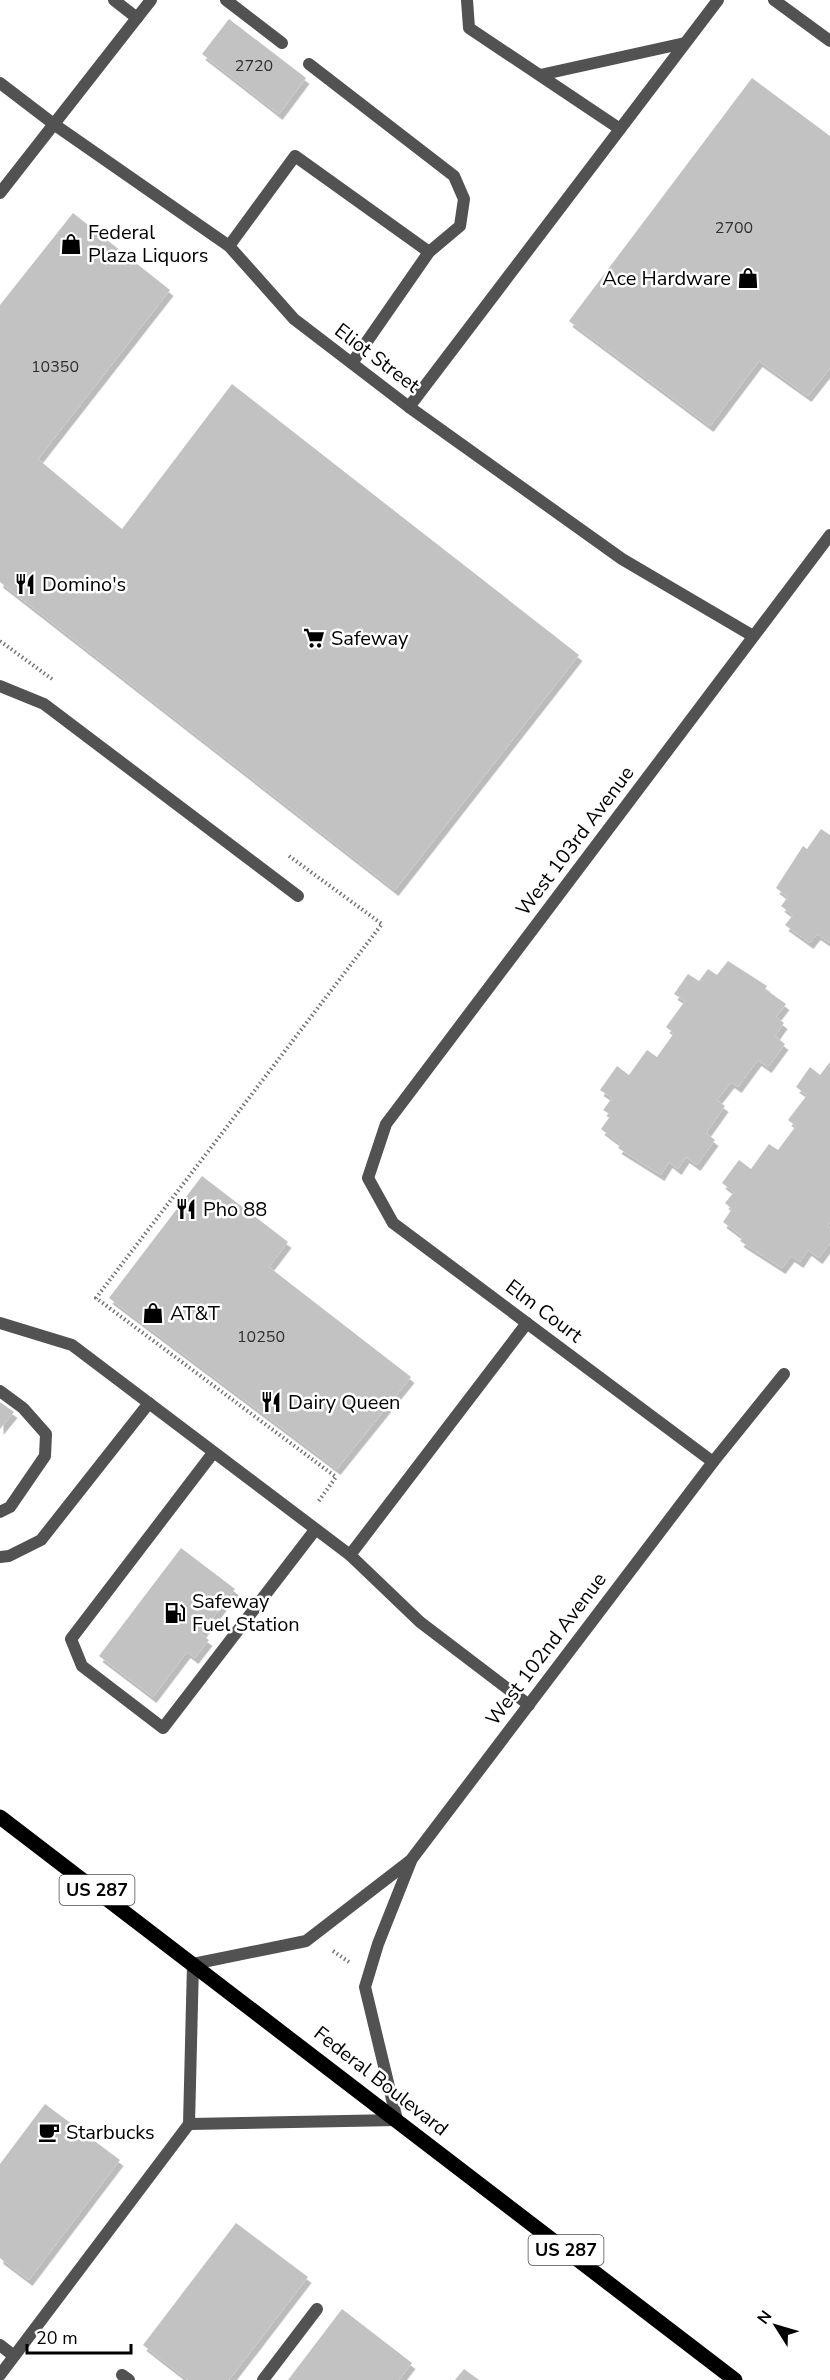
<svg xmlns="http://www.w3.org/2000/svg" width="830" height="2380" font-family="'Nunito Sans',sans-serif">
<defs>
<filter id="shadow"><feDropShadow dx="3.5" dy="6" stdDeviation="0" flood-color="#0004"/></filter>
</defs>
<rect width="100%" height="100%" fill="#fff"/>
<g fill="#c2c2c2" filter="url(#shadow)">
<polygon points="229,19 306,78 279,114 202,54"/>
<polygon points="752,78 830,136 830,368 808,396 759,361 710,426 569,321"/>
<polygon points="73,213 170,290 38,459 122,529 232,384 579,655 395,890 0,582 0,305"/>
<polygon points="821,829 830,835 830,943 817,934 810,943 785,925 793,915 781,906 788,897 776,888 803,846 807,849"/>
<polygon points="728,961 767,986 765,989 786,1004 776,1017 784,1023 775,1036 785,1044 768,1067 758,1060 738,1087 731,1082 717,1100 725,1106 706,1133 715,1140 697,1165 686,1157 678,1169 669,1162 661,1175 618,1148 621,1144 601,1129 611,1115 603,1110 612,1098 600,1090 617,1066 629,1075 647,1050 657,1057 674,1033 666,1027 685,1001 674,994 688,974 699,981 708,969 717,975"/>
<polygon points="830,1062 830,1223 827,1226 830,1228 830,1243 819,1258 808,1250 800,1262 791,1256 782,1268 740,1241 743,1237 723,1222 732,1209 725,1203 734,1192 722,1183 739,1160 751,1169 769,1144 778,1150 796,1126 788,1120 807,1095 796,1087 810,1067 820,1075"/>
<polygon points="202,1176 288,1242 269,1267 411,1377 337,1469 109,1298"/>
<polygon points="0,1402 14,1412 0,1429"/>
<polygon points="181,1548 235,1589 201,1634 209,1640 195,1658 187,1652 153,1697 99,1656"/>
<polygon points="45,2104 120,2160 29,2280 0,2258 0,2164"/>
<polygon points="236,2223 308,2277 229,2380 188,2380 143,2345"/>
<polygon points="342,2309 412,2363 399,2380 288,2380"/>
<polygon points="464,2369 479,2380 455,2380"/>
</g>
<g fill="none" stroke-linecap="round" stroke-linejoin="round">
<g stroke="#747474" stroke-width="4" stroke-dasharray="1.5 3" stroke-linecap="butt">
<polyline points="0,641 52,679"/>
<polyline points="289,856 382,924 96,1298 336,1477 318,1502"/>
<polyline points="333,1951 349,1962"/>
</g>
<g stroke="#525252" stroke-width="12">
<polyline points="114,0 137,18"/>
<polyline points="226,0 282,43"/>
<polyline points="467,0 469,28 620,129"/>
<polyline points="774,0 830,41"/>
<polyline points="309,64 454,176 464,199 460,226 429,252"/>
<polyline points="540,75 685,43"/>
<polyline points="0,193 151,0"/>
<polyline points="229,246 295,156 429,252 352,363"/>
<polyline points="409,407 718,0"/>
<polyline points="0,686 44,704 298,896"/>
<polyline points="0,1323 72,1345 350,1555 420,1622 529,1705"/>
<polyline points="0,1391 23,1408 46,1434 45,1456 10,1507 0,1512"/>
<polyline points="213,1453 71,1639 82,1666 163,1728 315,1530"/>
<polyline points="713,1462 784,1374"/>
<polyline points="350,1555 527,1323"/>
<polyline points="0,1557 9,1556 41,1540 149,1403"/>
<polyline points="189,2124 397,2120"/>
<polyline points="0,2345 14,2356"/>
<polyline points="0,2375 189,2124 193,1964"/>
<polyline points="122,2375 129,2380"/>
<polyline points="263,2380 317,2309"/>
</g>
<g stroke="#525252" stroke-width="12">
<polyline points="0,83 55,125 229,246 294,319 409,407 622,559 753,636"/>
<polyline points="193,1964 306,1941 411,1860 713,1462 393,1223 368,1178 386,1124 830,535"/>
<polyline points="397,2120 365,1987 378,1944 411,1861"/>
</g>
<polyline stroke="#000" stroke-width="15" points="0,1817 735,2380"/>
</g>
<defs>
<symbol id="shop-bare" viewBox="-9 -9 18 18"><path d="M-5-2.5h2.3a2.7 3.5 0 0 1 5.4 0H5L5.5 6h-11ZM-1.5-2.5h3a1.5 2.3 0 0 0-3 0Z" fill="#000" stroke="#fff" stroke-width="2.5" paint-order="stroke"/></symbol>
<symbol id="restaurant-bare" viewBox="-9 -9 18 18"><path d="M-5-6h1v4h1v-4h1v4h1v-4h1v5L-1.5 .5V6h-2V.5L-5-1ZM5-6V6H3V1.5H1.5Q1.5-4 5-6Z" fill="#000" stroke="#fff" stroke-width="2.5" paint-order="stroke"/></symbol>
<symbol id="supermarket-bare" viewBox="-9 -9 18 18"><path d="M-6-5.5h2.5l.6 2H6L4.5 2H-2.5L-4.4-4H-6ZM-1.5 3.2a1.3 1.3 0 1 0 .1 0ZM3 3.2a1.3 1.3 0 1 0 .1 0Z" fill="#000" stroke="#fff" stroke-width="2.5" paint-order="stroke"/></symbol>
<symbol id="fuel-bare" viewBox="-9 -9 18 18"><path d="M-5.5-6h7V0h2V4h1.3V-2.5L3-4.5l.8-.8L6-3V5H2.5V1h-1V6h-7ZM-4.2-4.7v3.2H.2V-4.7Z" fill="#000" stroke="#fff" stroke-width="2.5" paint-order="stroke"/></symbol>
<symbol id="cafe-bare" viewBox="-9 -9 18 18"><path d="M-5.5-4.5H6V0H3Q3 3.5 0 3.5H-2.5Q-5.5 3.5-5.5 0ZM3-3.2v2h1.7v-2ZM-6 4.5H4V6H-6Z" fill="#000" stroke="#fff" stroke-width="2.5" paint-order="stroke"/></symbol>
</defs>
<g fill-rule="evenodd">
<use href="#shop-bare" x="56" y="229" width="30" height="30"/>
<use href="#shop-bare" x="733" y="263" width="30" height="30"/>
<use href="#restaurant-bare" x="10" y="569" width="30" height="30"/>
<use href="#supermarket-bare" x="299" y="623" width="30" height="30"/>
<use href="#restaurant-bare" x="171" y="1194" width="30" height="30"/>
<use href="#shop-bare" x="138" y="1298" width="30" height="30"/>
<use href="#restaurant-bare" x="256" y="1387" width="30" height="30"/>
<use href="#fuel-bare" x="160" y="1598" width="30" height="30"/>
<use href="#cafe-bare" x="34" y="2117" width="30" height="30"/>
</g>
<g text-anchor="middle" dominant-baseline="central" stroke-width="5" stroke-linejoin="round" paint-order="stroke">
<g font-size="16" fill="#303030">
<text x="254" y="66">2720</text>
<text x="734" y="228">2700</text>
<text x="55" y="367">10350</text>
<text x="261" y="1337">10250</text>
</g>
<g fill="#fff" stroke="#4c4c4c" stroke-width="1.5">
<rect x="59.5" y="1875" width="75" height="30" rx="4.5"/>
<rect x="528.5" y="2235" width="75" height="30" rx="4.5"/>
</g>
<g font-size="18" font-weight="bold" fill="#000">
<text x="97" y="1890">US 287</text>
<text x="566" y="2250">US 287</text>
</g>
<g font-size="20" fill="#000" stroke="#fff" text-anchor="start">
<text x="88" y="232">Federal<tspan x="88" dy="23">Plaza Liquors</tspan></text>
<text x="731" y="278" text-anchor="end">Ace Hardware</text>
<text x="42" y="584">Domino's</text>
<text x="331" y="638">Safeway</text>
<text x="203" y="1209">Pho 88</text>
<text x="170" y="1313">AT&amp;T</text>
<text x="288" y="1402">Dairy Queen</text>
<text x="192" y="1601">Safeway<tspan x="192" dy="23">Fuel Station</tspan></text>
<text x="66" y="2132">Starbucks</text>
</g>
<g font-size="20" fill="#000" stroke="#fff">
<text transform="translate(377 358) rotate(37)">Eliot Street</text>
<text transform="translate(575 841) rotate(-53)">West 103rd Avenue</text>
<text transform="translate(544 1311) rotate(37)">Elm Court</text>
<text transform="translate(546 1649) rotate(-53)">West 102nd Avenue</text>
<text transform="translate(381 2081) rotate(38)">Federal Boulevard</text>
</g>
</g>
<g transform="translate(776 2326) rotate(307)" stroke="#ffffff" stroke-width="4.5" paint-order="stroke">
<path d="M0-4.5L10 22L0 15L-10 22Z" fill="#000000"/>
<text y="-9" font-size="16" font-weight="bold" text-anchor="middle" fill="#000000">N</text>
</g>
<path d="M27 2344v9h104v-9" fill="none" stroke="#000000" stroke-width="3"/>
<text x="36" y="2344" font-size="18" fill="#000000" stroke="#ffffff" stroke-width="4.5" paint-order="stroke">20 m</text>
</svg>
